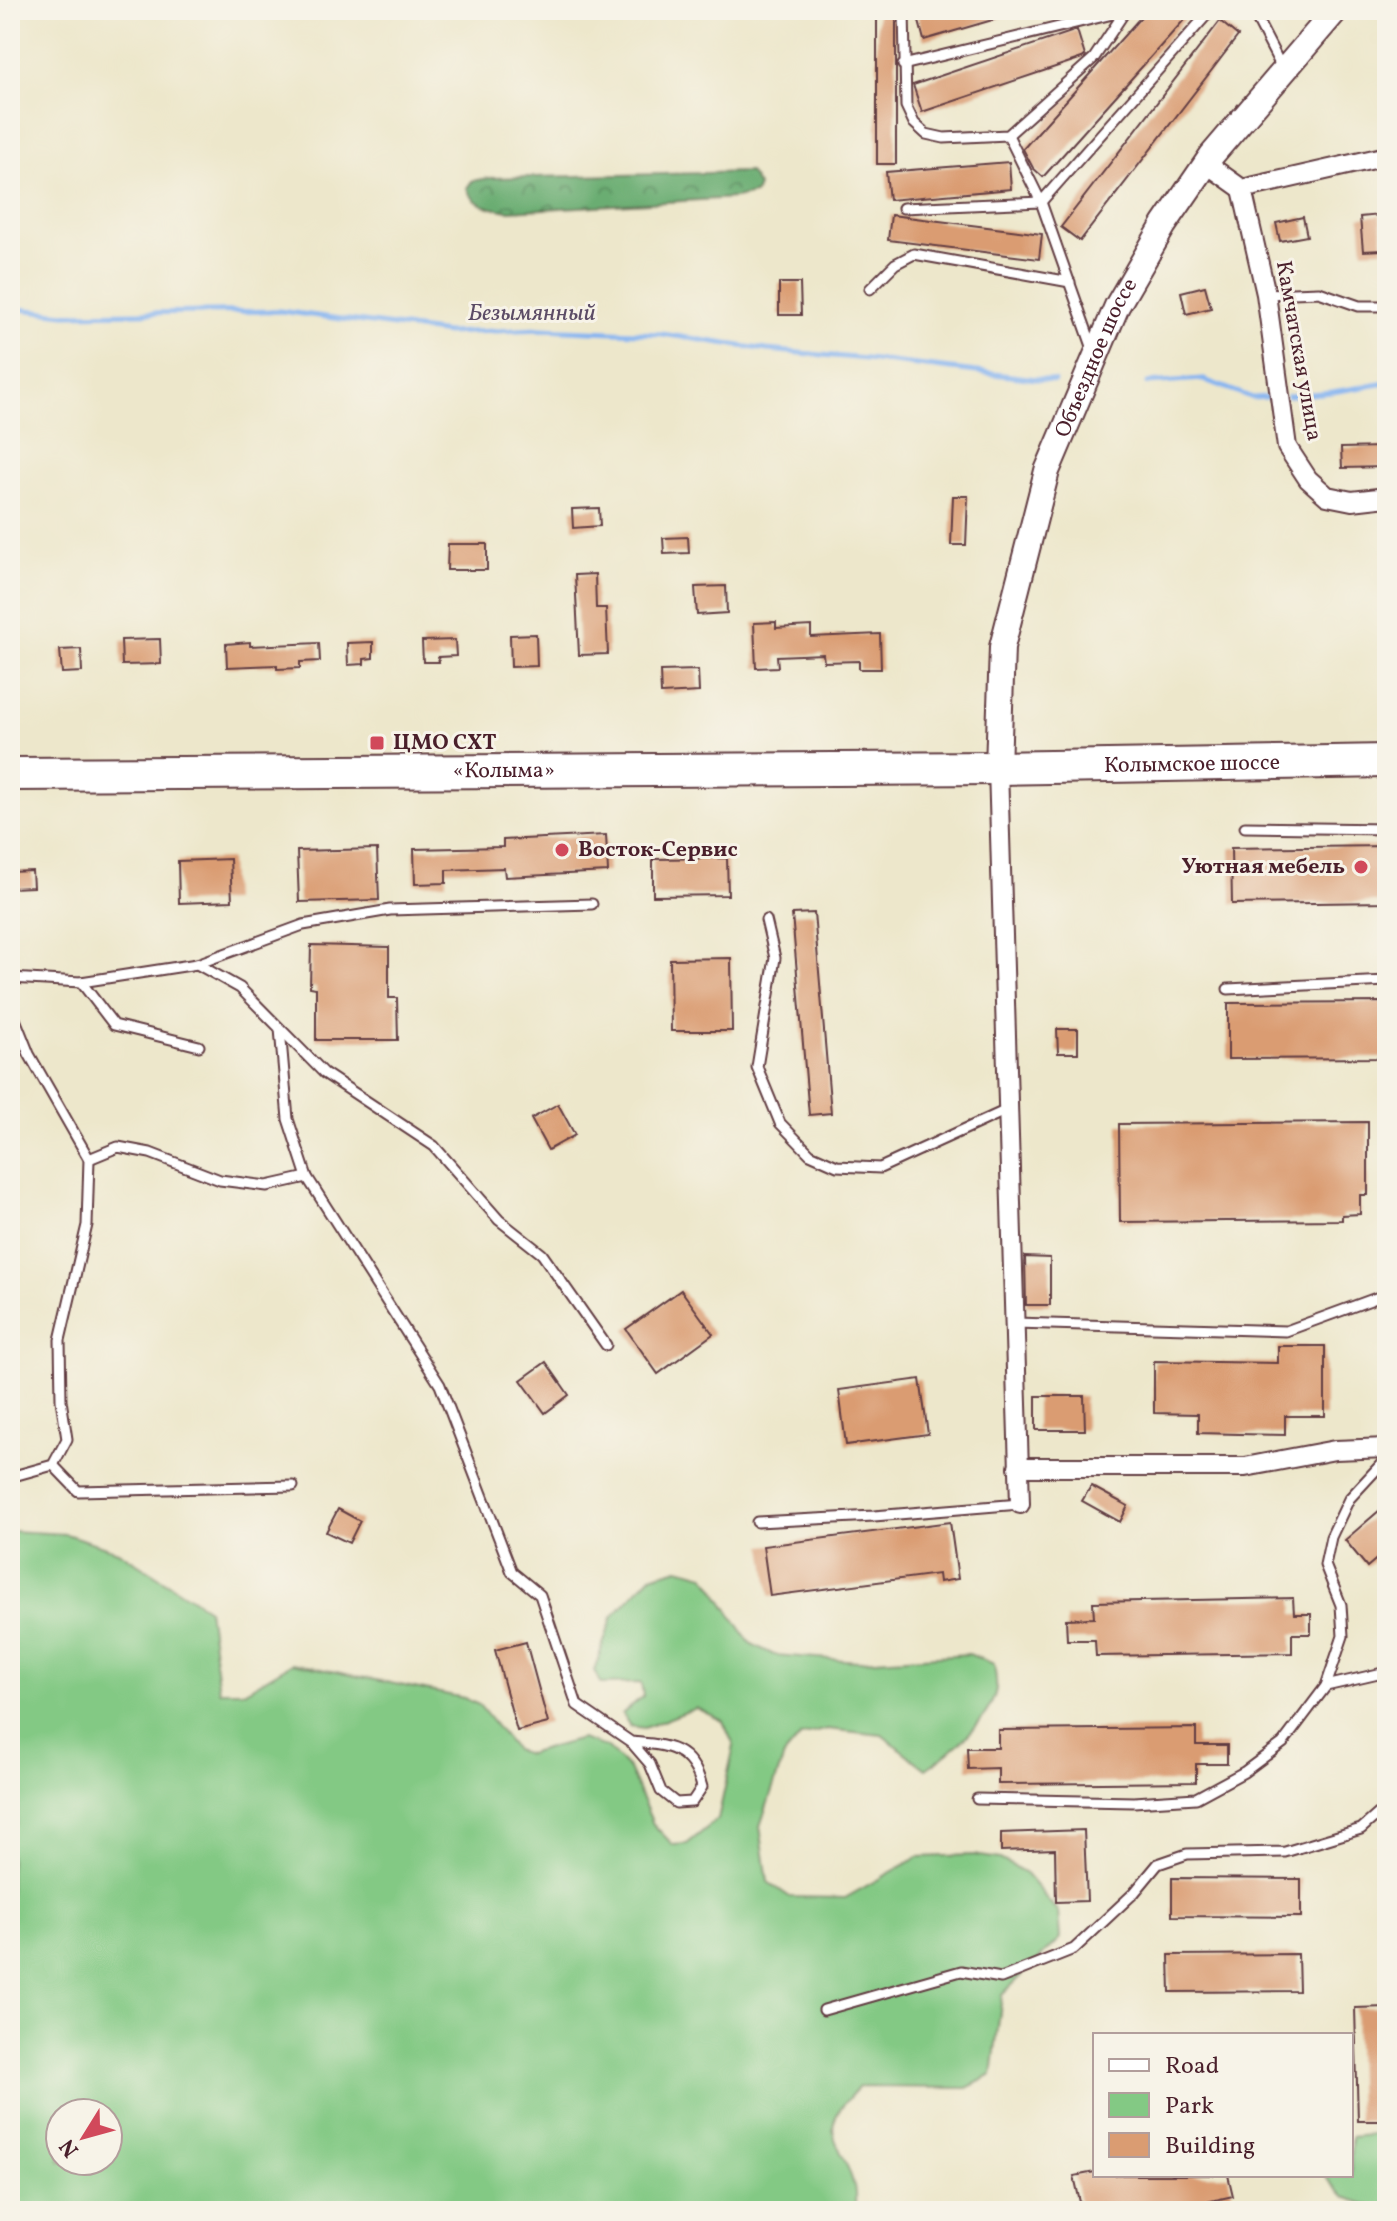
<svg xmlns="http://www.w3.org/2000/svg" width="1397" height="2221" font-family="Vollkorn,serif">
<defs>
<pattern id="forest-crowns" width="20" height="18" patternUnits="userSpaceOnUse" patternTransform="scale(2)"><rect width="20" height="18" fill="#6aad72"/><path d="M2 6a3 3 0 1 1 6 0M12 15a3 3 0 1 1 6 0" fill="none" stroke="#598c5e"/></pattern>
</defs>
<rect width="100%" height="100%" fill="#f7f3e8"/>
<filter id="ink" filterUnits="userSpaceOnUse"><feTurbulence type="fractalNoise" baseFrequency=".0125" numOctaves="2"/><feDisplacementMap in="SourceGraphic" scale="16" xChannelSelector="R" yChannelSelector="G"/><feConvolveMatrix kernelMatrix="1 2 1 2 8 2 1 2 1" color-interpolation-filters="sRGB"/></filter>
<filter id="wash" filterUnits="userSpaceOnUse"><feTurbulence type="fractalNoise" baseFrequency=".006" numOctaves="4" result="noise"/><feDisplacementMap in="SourceGraphic" scale="32" xChannelSelector="R" yChannelSelector="G"/><feGaussianBlur stdDeviation="1.8" result="paint"/><feColorMatrix in="noise" values="0 0 0 0 0 0 0 0 0 0 0 0 0 0 0 0 0 1.4 0 .05"/><feComposite in="paint" operator="in"/></filter>
<g filter="url(#wash)">
<rect width="100%" height="100%" fill="#ede7cb"/>
<g fill="#83c984" stroke="#667458" stroke-width="2" fill-rule="evenodd">
<path d="M10 1531 66 1534 118 1551 208 1609 219 1691H245L292 1663 464 1698 479 1705 515 1750 527 1754 581 1739 608 1748 629 1769 653 1824 673 1845 687 1844 718 1819 734 1746 723 1721 696 1708 644 1728 630 1726 622 1714 643 1696 641 1683 601 1684 594 1671 613 1616 651 1576 679 1568 705 1575 750 1643 774 1655 859 1661 969 1654 994 1664C995 1672 997 1682 996 1689 991 1720 950 1753 926 1769L882 1735 827 1729 801 1736 784 1756 760 1826 768 1882 790 1897 845 1898 918 1857 973 1855 1000 1859 1024 1872 1058 1912 1060 1938 1002 1995 992 2075 967 2088 859 2087C812 2134 841 2136 854 2186 856 2194 855 2203 855 2211H10V1829L16 1824 19 1797 10 1791ZM60 2113H108V2161H60Z"/>
<polygon points="1379,2134 1387,2135 1387,2211 1344,2197 1325,2176 1351,2175 1351,2137"/>
</g>
<path fill="url(#forest-crowns)" stroke="#5a664e" stroke-width="2" d="M749 172 758 186 755 194 735 198 509 211C491 208 474 207 467 188L472 181 489 178Z"/>
<g fill="none" stroke-linecap="round" stroke-linejoin="round">
<g stroke="#85b4f0" stroke-width="5">
<polyline points="10,308 65,314 280,311 447,333 541,329 662,334 767,350 866,359 1054,381"/>
<polyline points="1148,383 1202,379 1253,398 1268,397"/>
<polyline points="1288,396 1332,392 1387,383"/>
</g>
</g>
<g id="blocks">
<g fill="#da9c72">
<rect x="877" y="10" width="19" height="154"/>
<polygon points="916,10 1013,10 1013,14 924,40"/>
<polygon points="1147,10 1193,10 1043,177 1033,168 1023,149"/>
<polygon points="1220,21 1238,36 1080,241 1061,227"/>
<polygon points="1077,30 1085,56 1082,58 922,112 913,85"/>
<polygon points="1009,162 1011,189 889,200 886,172"/>
<polygon points="891,215 1042,234 1039,259 888,240"/>
<polygon points="1380,215 1383,250 1363,251 1360,217"/>
<polygon points="1303,217 1307,236 1280,241 1276,223"/>
<polygon points="779,283 800,283 801,315 779,315"/>
<polygon points="1205,286 1211,308 1186,314 1181,292"/>
<polygon points="1384,447 1385,467 1342,468 1341,448"/>
<polygon points="953,496 968,496 966,545 951,545"/>
<polygon points="599,508 600,526 573,528 572,509"/>
<polygon points="688,537 689,553 664,554 663,538"/>
<polygon points="448,544 487,544 487,570 447,570"/>
<polygon points="595,574 596,608 606,608 608,654 579,655 575,575"/>
<polygon points="726,586 727,613 697,615 695,587"/>
<polygon points="776,622 776,628 811,626 811,637 880,634 881,669 859,669 859,661 824,662 823,654 777,656 778,667 756,668 754,623"/>
<polygon points="536,634 537,666 511,667 510,635"/>
<polygon points="160,639 161,664 122,665 121,640"/>
<polygon points="455,640 456,656 438,657 439,662 423,662 422,641"/>
<polygon points="250,642 250,646 319,643 320,661 300,662 300,668 277,669 277,665 227,667 226,644"/>
<polygon points="373,642 373,658 364,659 364,664 348,665 347,643"/>
<polygon points="81,649 82,672 62,673 60,650"/>
<polygon points="698,670 699,692 661,694 660,671"/>
<polygon points="606,835 608,872 505,877 504,868 446,870 446,883 415,884 414,849 503,847 503,840"/>
<polygon points="1387,846 1387,902 1232,904 1231,848"/>
<polygon points="377,849 379,900 299,902 297,851"/>
<polygon points="727,858 728,895 653,896 653,859"/>
<polygon points="230,859 232,901 179,903 178,861"/>
<polygon points="32,871 33,887 10,888 10,872"/>
<polygon points="814,913 831,1113 809,1115 792,914"/>
<polygon points="311,945 389,947 389,998 397,998 398,1040 316,1040 316,988 310,987"/>
<polygon points="731,958 732,1031 671,1031 670,959"/>
<polygon points="1387,1002 1387,1058 1228,1059 1228,1003"/>
<polygon points="1057,1029 1078,1029 1078,1053 1058,1053"/>
<polygon points="558,1104 575,1135 548,1150 531,1119"/>
<polygon points="1368,1122 1368,1195 1360,1195 1360,1214 1342,1215 1342,1220 1120,1222 1119,1124"/>
<polygon points="1025,1257 1050,1258 1050,1305 1026,1305"/>
<polygon points="681,1290 713,1334 658,1374 626,1329"/>
<polygon points="1278,1346 1325,1346 1325,1416 1285,1416 1285,1435 1198,1433 1198,1414 1154,1413 1154,1361 1278,1363"/>
<polygon points="546,1362 569,1395 545,1413 521,1380"/>
<polygon points="920,1379 928,1434 846,1445 839,1390"/>
<polygon points="1036,1396 1084,1396 1085,1430 1036,1430"/>
<polygon points="1091,1486 1128,1506 1120,1522 1082,1501"/>
<polygon points="1387,1504 1387,1550 1367,1567 1345,1540"/>
<polygon points="338,1509 360,1521 349,1543 326,1532"/>
<polygon points="950,1522 958,1579 939,1582 938,1574 770,1596 763,1546"/>
<polygon points="1293,1598 1294,1614 1311,1614 1311,1634 1292,1634 1292,1653 1096,1656 1095,1640 1067,1640 1066,1619 1094,1618 1093,1602"/>
<polygon points="526,1642 548,1723 517,1731 495,1650"/>
<polygon points="1196,1728 1196,1745 1227,1745 1227,1764 1196,1764 1196,1782 998,1784 998,1768 968,1769 967,1748 998,1748 998,1730"/>
<polygon points="1084,1830 1087,1901 1056,1902 1055,1849 1001,1851 1001,1833"/>
<polygon points="1172,1878 1301,1879 1301,1917 1172,1916"/>
<polygon points="1298,1954 1299,1991 1170,1992 1169,1955"/>
<polygon points="1387,2007 1387,2121 1358,2121 1355,2008"/>
<polygon points="1095,2172 1095,2175 1228,2175 1233,2196 1167,2211 1082,2211 1074,2176"/>
</g>
</g>
</g>
<g filter="url(#ink)">
<use href="#blocks" fill-opacity="0" stroke="#623d43" stroke-width="2"/>
<g fill="none" stroke-linecap="round" stroke-linejoin="round">
<defs>
<g id="lane">
<polyline points="904,10 906,106 914,123 926,134 944,138 1008,135 1094,58 1126,10"/>
<polyline points="1252,10 1282,68"/>
<polyline points="903,65 1125,11"/>
<polyline points="1008,135 1041,202 1093,349"/>
<polyline points="903,208 1041,202 1211,10"/>
<polyline points="870,289 895,264 914,254 1070,282"/>
<polyline points="1266,294 1319,292 1359,306 1387,306"/>
<polyline points="1245,827 1387,829"/>
<polyline points="766,920 775,958 757,1067 780,1123 810,1154 837,1166 880,1168 1009,1109"/>
<polyline points="197,964 303,925 390,910 592,904"/>
<polyline points="10,978 81,982 197,964 240,988 324,1073 434,1146 499,1220 542,1254 606,1345"/>
<polyline points="81,982 114,1025 199,1046"/>
<polyline points="1228,989 1387,981"/>
<path d="M280 1029 288 1119 307 1177 440 1385 512 1572 540 1595 577 1705 631 1742 650 1764 661 1791 676 1803 692 1802 702 1787C692 1747 668 1745 631 1742"/>
<polyline points="89,1159 118,1147 150,1153 220,1180 267,1186 307,1177"/>
<polyline points="1015,1323 1286,1331 1387,1294"/>
<polyline points="53,1465 78,1491 293,1486"/>
<polyline points="10,1477 53,1465 67,1439 61,1400 60,1340 87,1225 89,1159 29,1054 11,1009 13,978"/>
<polyline points="757,1522 874,1516 1020,1504"/>
<polyline points="1326,1686 1387,1672"/>
<polyline points="977,1799 1134,1802 1196,1798 1244,1772 1283,1743 1326,1686 1343,1636 1341,1605 1325,1565 1331,1537 1349,1499 1387,1458"/>
<polyline points="824,2010 961,1971 1001,1978 1074,1949 1134,1893 1158,1864 1187,1854 1285,1852 1361,1829 1387,1806"/>
<polyline points="1233,2211 1261,2206 1343,2211"/>
</g>
<g id="street">
<polyline points="1207,164 1242,189 1387,156"/>
<polyline points="1242,189 1266,294 1287,447 1308,479 1327,496 1352,501 1387,497"/>
<polyline points="998,768 1020,1504"/>
<polyline points="1018,1467 1245,1467 1335,1450 1387,1448"/>
</g>
<g id="secondary">
<path id="s1" d="M998 768 1002 647 1047 471 1117 306 1164 225 1212 155 1336 10"/>
</g>
<g id="highway">
<path id="s2" d="M10 774 998 768 1387 761"/>
</g>
</defs>
<use href="#lane" stroke="#623d43" stroke-width="13"/>
<use href="#street" stroke="#623d43" stroke-width="22"/>
<use href="#secondary" stroke="#623d43" stroke-width="28"/>
<use href="#highway" stroke="#623d43" stroke-width="36"/>
<use href="#lane" stroke="#fff" stroke-width="9"/>
<use href="#street" stroke="#fff" stroke-width="18"/>
<use href="#secondary" stroke="#fff" stroke-width="24"/>
<use href="#highway" stroke="#fff" stroke-width="32"/>
</g>
</g>
<g fill="#d1495b" stroke="#f7f3e8" stroke-width="3">
<rect x="369" y="735" width="16" height="16" rx="4"/>
<circle cx="562" cy="850" r="8"/>
<circle cx="1361" cy="867" r="8"/>
</g>
<g text-anchor="middle" dominant-baseline="central" stroke-width="6" stroke-linejoin="round" paint-order="stroke">
<g font-size="22" fill="#4a1f2b" stroke="#f7f3e8">
<text transform="translate(1298 351) rotate(80)">Камчатская улица</text>
<text stroke="none"><textPath href="#s1" startOffset="426">Объездное шоссе</textPath></text>
<text stroke="none"><textPath href="#s2" startOffset="1182">Колымское шоссе</textPath></text>
<text stroke="none"><textPath href="#s2" startOffset="494">«Колыма»</textPath></text>
</g>
<g font-size="22" font-weight="bold" fill="#4a1f2b" stroke="#f7f3e8" text-anchor="start">
<text x="393" y="743">ЦМО СХТ</text>
<text x="578" y="850">Восток-Сервис</text>
<text x="1345" y="867" text-anchor="end">Уютная мебель</text>
</g>
<g font-size="24" font-style="italic" fill="#5c4c66" stroke="#f7f3e8">
<text x="532" y="314">Безымянный</text>
</g>
</g>
<rect width="1397" height="2221" fill="none" stroke="#f7f3e8" stroke-width="40"/>
<rect x="1093" y="2033" width="260" height="144" fill="#f7f3e8" stroke="#b29e9c" stroke-width="2"/>
<rect x="1109" y="2059" width="40" height="12" fill="#ffffff" stroke="#b29e9c" stroke-width="2"/>
<text x="1165" y="2073" font-size="24" fill="#4a1f2b">Road</text>
<rect x="1109" y="2093" width="40" height="24" fill="#83c984" stroke="#b29e9c" stroke-width="2"/>
<text x="1165" y="2113" font-size="24" fill="#4a1f2b">Park</text>
<rect x="1109" y="2133" width="40" height="24" fill="#da9c72" stroke="#b29e9c" stroke-width="2"/>
<text x="1165" y="2153" font-size="24" fill="#4a1f2b">Building</text>
<g transform="translate(84 2137) rotate(233)"><circle r="38" fill="#f7f3e8" stroke="#b29e9c" stroke-width="2"/>
<path d="M0-6L14 30L0 20L-14 30Z" fill="#d1495b"/>
<text y="-12" font-size="22" font-weight="bold" text-anchor="middle" fill="#4a1f2b">N</text>
</g>
</svg>
